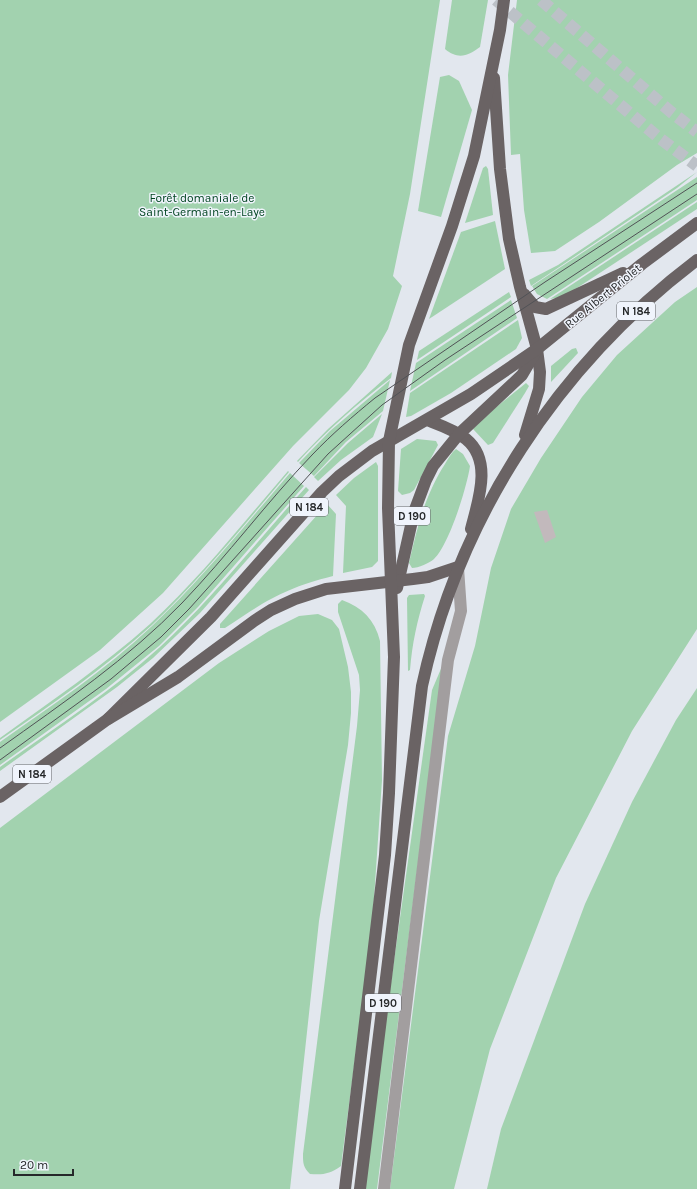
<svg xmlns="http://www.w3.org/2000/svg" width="697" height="1189" font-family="Karla,sans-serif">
<rect width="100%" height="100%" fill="#e2e7ee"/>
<g fill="#a2d2af">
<polygon points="0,0 440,0 410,194 393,276 402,286 388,329 366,368 349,390 293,446 163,593 100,650 0,722"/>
<path d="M452 0H488L480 47C468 56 458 60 445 49Z"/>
<polygon points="517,0 697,0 697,153 677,165 599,222 555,251 531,253 524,210 520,154 511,155 508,75"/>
<polygon points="449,75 459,81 472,110 441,217 418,211 440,77"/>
<polygon points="486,166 488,169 493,215 465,223 483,168"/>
<polygon points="697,172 677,188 531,286 529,280 558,265"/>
<polygon points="697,177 697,200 547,299 537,294 532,286"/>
<polygon points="697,202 697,209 577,288 562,297 550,299"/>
<polygon points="495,221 505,269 429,319 461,232"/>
<polygon points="697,287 697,629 632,731 556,878 490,1049 454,1189 390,1189 448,736 475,646 491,568 511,509 541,458 582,397 617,355 675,302"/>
<polygon points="509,292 511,297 417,360 419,351"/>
<polygon points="511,300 517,318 410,391 416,363"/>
<polygon points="518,320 522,338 516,349 451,393 411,416 406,417 410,393"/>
<polygon points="576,348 578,353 551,382 551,366 572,349"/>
<path d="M392 372 391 378C357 404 326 431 298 462L297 461 328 429Z"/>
<polygon points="390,380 383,411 346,442 314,476 299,463 330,431"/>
<polygon points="526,383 529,386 525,393 493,443 488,445 473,429 495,408"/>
<polygon points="382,414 373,437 341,460 318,481 314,477 348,443"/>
<polygon points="417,439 436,441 438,445 414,490 410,493 402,495 398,491 401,449"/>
<path d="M456 449 463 454 470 466C467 487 449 545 434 559 430 563 418 568 412 568L409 563C417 528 425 495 445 464 448 459 451 453 456 449Z"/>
<polygon points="376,462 378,466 378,561 372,567 343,573 346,506 336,495 354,478"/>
<path d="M288 471 289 472C245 524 201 578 152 625 105 668 52 704 0 740V738C51 701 103 666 150 624 200 578 243 523 288 471Z"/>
<path d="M290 473 304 486 198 607 159 646 106 689 0 765V742C52 705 106 670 152 626 202 579 245 525 290 473Z"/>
<path d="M306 487 309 490 200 613 153 658 117 687 0 771V767C54 728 111 692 160 647 213 598 258 540 306 487Z"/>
<path d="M327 504 336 514 333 576C285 588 265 601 225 628H220V624Z"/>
<path d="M424 594 425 596C417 621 412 644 410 670L408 671 407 598 409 595Z"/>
<path d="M342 600C362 607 375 620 380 641L382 780 372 928 341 1166C330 1174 323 1175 310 1174 303 1167 303 1163 303 1154L357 726 360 690 359 675 338 612V604Z"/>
<polygon points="318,614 332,620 339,629 348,667 351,692 351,713 348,745 319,921 290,1189 0,1189 0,828 219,663 269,631 299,616"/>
<polygon points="443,664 377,1189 362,1189 432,690"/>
<polygon points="697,688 697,1189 487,1189 501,1129 585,904 632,802 676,720"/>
</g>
<polygon fill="#c2b9bc" points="547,510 556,537 545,543 534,512"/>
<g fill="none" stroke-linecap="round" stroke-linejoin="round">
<g stroke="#bcc1c7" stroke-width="12" stroke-dasharray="12 6" stroke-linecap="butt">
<polyline points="496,0 658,137 697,166"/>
<polyline points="541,0 671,112 697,132"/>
</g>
<polyline stroke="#a29e9f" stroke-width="12" points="384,1189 448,660 461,611 458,568"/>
<g stroke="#6a6364" stroke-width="12">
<polyline points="494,78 500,169 509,239 520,287 537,349 540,372 539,389 525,435"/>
<polyline points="524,294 535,307 546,309 623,273"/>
<path d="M427 420C440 425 455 430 466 439 493 461 478 501 471 529"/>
<polyline points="397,588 414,512 426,480 433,466 459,434 522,375 535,353"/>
<polyline points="108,719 211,617 322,492 339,476 372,451 471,394 537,349 642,264 697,223"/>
<polyline points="0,797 108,719 178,677 254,621 271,610 295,599 326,589 413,579 428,577 458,567"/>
<polyline points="345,1189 385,855 389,793 394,657 388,508 389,441 409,345 452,226 474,156 500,30 504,0"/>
<path d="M360 1189 422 686C459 516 558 365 697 260"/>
</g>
<g stroke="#505256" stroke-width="1">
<path d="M0 748C63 703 129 658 182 603 228 555 267 502 312 455 332 434 353 416 375 398L545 282 697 183"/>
<polyline points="0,760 111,679 161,637 189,609 328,454 382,405 445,360 697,194"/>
</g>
</g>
<g text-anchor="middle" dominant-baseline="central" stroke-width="3" stroke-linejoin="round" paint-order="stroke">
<g fill="#f0f4fc" stroke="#636569" stroke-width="1">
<rect x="617" y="302" width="38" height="18" rx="3"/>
<rect x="290" y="498" width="38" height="18" rx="3"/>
<rect x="394" y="507" width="36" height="18" rx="3"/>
<rect x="13" y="765" width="38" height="18" rx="3"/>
<rect x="365" y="994" width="36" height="18" rx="3"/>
</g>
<g font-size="11" font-weight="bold" fill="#26282a">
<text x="636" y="311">N 184</text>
<text x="309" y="507">N 184</text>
<text x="412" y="516">D 190</text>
<text x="32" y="774">N 184</text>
<text x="383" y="1003">D 190</text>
</g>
<g font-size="12" fill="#014420" stroke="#f0f4fc">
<text x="202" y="198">Forêt domaniale de<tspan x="202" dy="14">Saint-Germain-en-Laye</tspan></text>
</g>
<g font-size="12" fill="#26282a" stroke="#f0f4fc">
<text transform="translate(603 296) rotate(-39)">Rue Albert Priolet</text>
</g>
</g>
<path d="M14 1169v6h59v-6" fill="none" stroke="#26282a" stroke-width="2"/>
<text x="20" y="1169" font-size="12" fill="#26282a" stroke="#f0f4fc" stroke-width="3" paint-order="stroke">20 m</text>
</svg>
